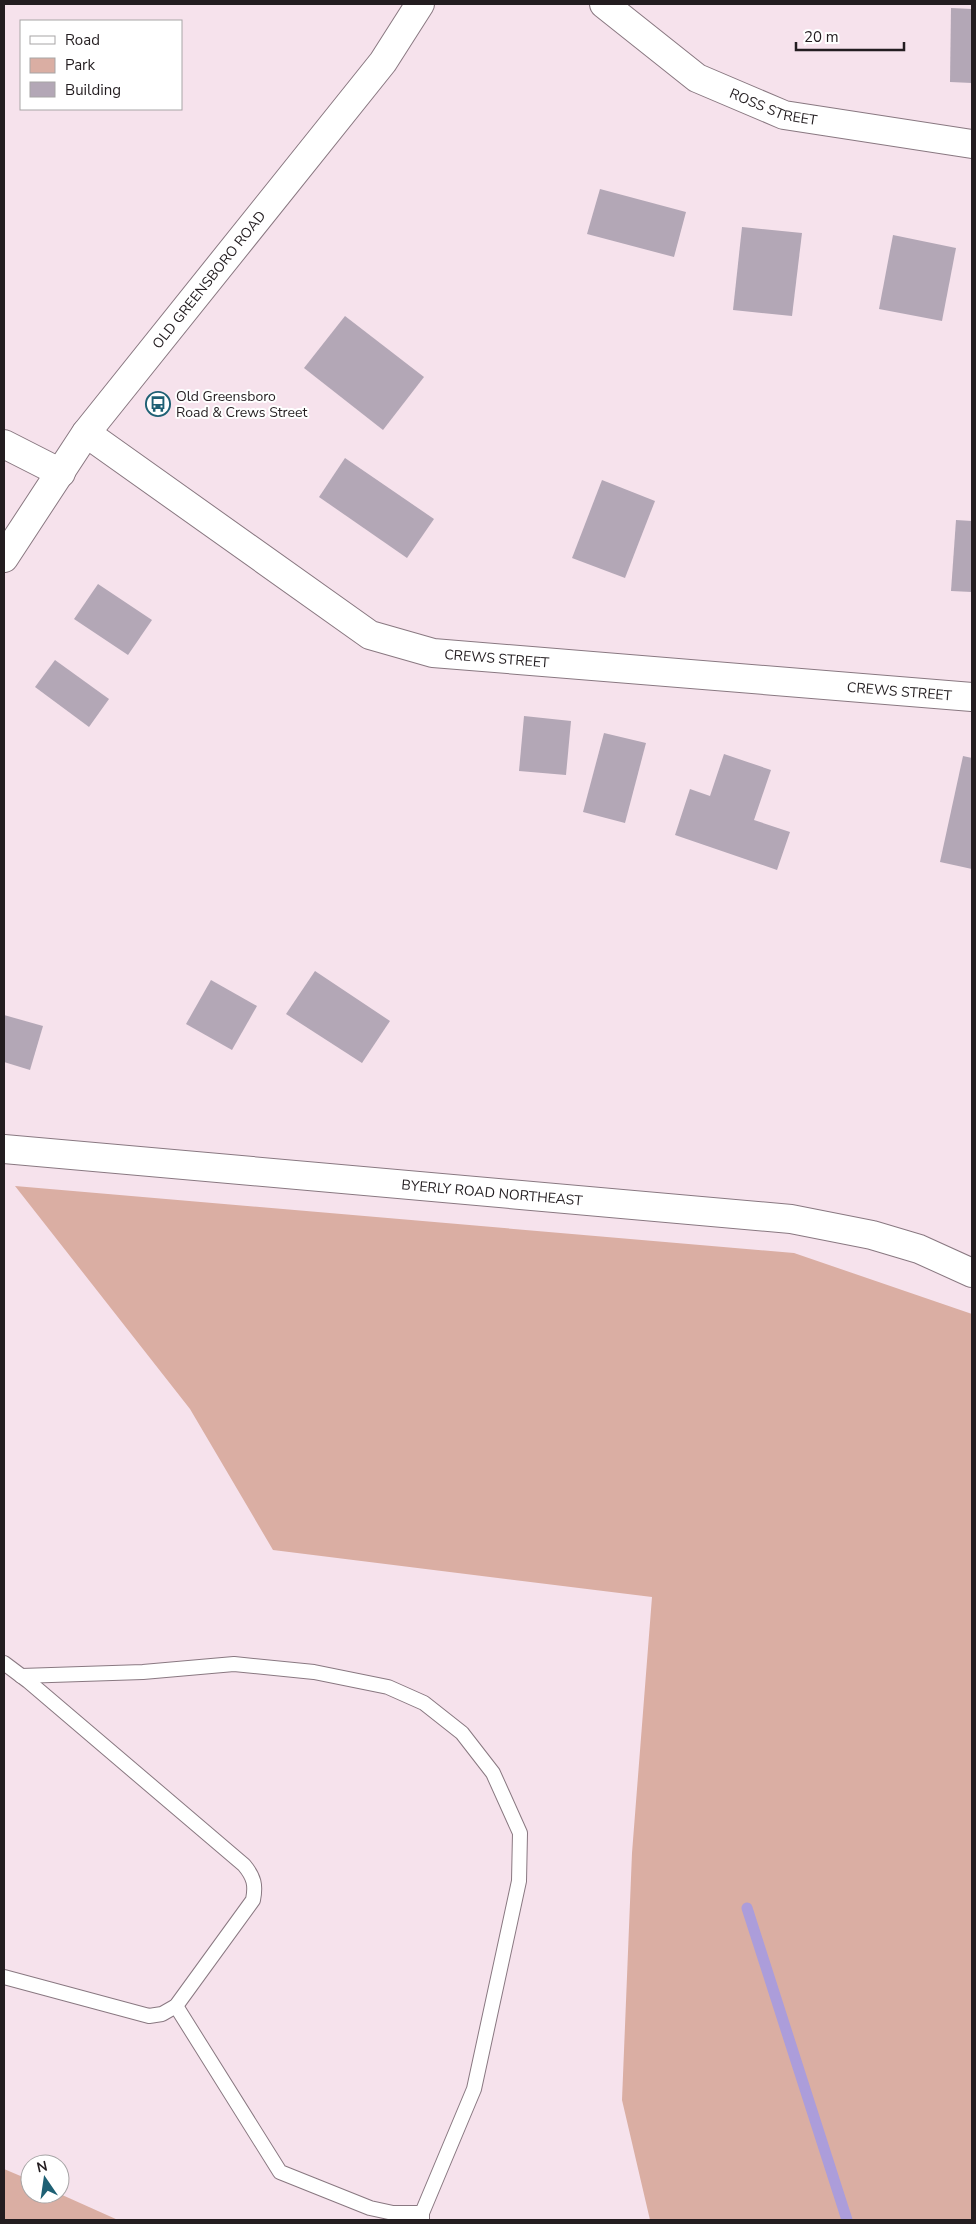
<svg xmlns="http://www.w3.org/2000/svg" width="976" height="2224" font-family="'Nunito Sans',sans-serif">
<rect width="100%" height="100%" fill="#f6e2ec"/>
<g fill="#daaea3">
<polygon points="15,1186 794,1253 972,1314 972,2220 650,2220 622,2100 632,1853 652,1597 273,1550 190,1409"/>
<polygon points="4,2169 30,2180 30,2194 60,2194 118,2220 4,2220"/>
</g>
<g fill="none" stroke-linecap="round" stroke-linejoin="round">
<polyline stroke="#ac9dda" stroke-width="11" points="747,1908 847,2220"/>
</g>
<g fill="#b3a7b6">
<polygon points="951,8 972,9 972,83 950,82"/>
<polygon points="600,189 686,212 674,257 587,234"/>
<polygon points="742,227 802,233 792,316 733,310"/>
<polygon points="893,235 956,248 942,321 879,309"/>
<polygon points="345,316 424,377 383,430 304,368"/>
<polygon points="345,458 434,519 407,558 319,497"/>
<polygon points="602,480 655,501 625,578 572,558"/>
<polygon points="956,520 972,521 972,592 951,591"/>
<polygon points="98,584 152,620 128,655 74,619"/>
<polygon points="55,660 109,699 89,727 35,687"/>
<polygon points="524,716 571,721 566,775 519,771"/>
<polygon points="604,733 646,743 625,823 583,812"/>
<polygon points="724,754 771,770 754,820 790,832 777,870 675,835 690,789 710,796"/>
<polygon points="963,756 972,758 972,869 940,862"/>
<polygon points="315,971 390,1021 362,1063 286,1014"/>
<polygon points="211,980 257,1006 232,1050 186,1024"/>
<polygon points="4,1015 43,1026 30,1070 4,1062"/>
</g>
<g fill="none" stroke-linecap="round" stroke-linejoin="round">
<defs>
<g id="lane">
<path d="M4 1663 28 1681 244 1865C254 1877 256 1885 253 1900L176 2006 162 2014 149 2016 4 1977"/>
<polyline points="21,1676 143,1672 234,1664 314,1672 388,1687 424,1703 462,1733 493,1773 520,1833 519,1881 474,2089 422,2213 422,2220"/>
<polyline points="176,2006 280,2172 370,2208 393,2213 422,2213"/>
</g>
<g id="street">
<path id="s1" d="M604 4 697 78 784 115 972 144"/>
<path id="s2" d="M86 433 370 635 433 653 972 697"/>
<polyline points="4,444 61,473"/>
<path id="s3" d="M4 1149 791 1219 872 1235 919 1249 972 1273"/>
</g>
<g id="secondary">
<path id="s4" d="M4 558 86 433 383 62 420 4"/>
</g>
</defs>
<use href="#lane" stroke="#897881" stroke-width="16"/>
<use href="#street" stroke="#897881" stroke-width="30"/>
<use href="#secondary" stroke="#897881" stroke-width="30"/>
<use href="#lane" stroke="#fff" stroke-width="14"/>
<use href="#street" stroke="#fff" stroke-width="28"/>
<use href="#secondary" stroke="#fff" stroke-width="28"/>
</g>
<defs>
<symbol id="bus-ring" viewBox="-11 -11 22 22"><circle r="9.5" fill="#fff" stroke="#1e6074" stroke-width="1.5"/><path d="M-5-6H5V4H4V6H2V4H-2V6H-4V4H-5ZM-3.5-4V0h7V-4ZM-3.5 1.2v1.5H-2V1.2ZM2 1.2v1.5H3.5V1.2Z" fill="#1e6074"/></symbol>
</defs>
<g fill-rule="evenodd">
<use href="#bus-ring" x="144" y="390" width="28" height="28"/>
</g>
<g text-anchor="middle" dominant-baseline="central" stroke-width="4" stroke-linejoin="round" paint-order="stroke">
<g font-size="14" fill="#231d20" stroke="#fff">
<text stroke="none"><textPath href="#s1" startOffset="201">ROSS STREET</textPath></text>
<text stroke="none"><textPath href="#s4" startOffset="346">OLD GREENSBORO ROAD</textPath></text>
<text stroke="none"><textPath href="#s2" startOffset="478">CREWS STREET</textPath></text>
<text stroke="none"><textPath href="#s2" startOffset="882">CREWS STREET</textPath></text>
<text stroke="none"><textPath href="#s3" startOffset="490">BYERLY ROAD NORTHEAST</textPath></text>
</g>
<g font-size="14" fill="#231d20" stroke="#fff" text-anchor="start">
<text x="176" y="396">Old Greensboro<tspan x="176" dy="16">Road &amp; Crews Street</tspan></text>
</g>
</g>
<rect width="976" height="2224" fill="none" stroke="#231d20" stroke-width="10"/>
<rect x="20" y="20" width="162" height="90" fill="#ffffff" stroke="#a7a5a6"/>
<rect x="30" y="36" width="25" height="8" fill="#ffffff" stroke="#a7a5a6"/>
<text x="65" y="45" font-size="15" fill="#231d20">Road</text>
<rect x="30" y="58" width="25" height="15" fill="#daaea3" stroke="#a7a5a6"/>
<text x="65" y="70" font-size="15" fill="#231d20">Park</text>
<rect x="30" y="82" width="25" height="15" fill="#b3a7b6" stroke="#a7a5a6"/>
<text x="65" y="95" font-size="15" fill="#231d20">Building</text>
<g transform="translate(45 2179) rotate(347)"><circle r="24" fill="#ffffff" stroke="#a7a5a6"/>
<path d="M0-4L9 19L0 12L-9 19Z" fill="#1e6074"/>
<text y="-8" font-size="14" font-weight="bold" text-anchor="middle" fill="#231d20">N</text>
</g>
<path d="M796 42v8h108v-8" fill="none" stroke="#231d20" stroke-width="2.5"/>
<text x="804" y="42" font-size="15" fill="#231d20" stroke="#ffffff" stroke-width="4" paint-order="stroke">20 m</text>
</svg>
